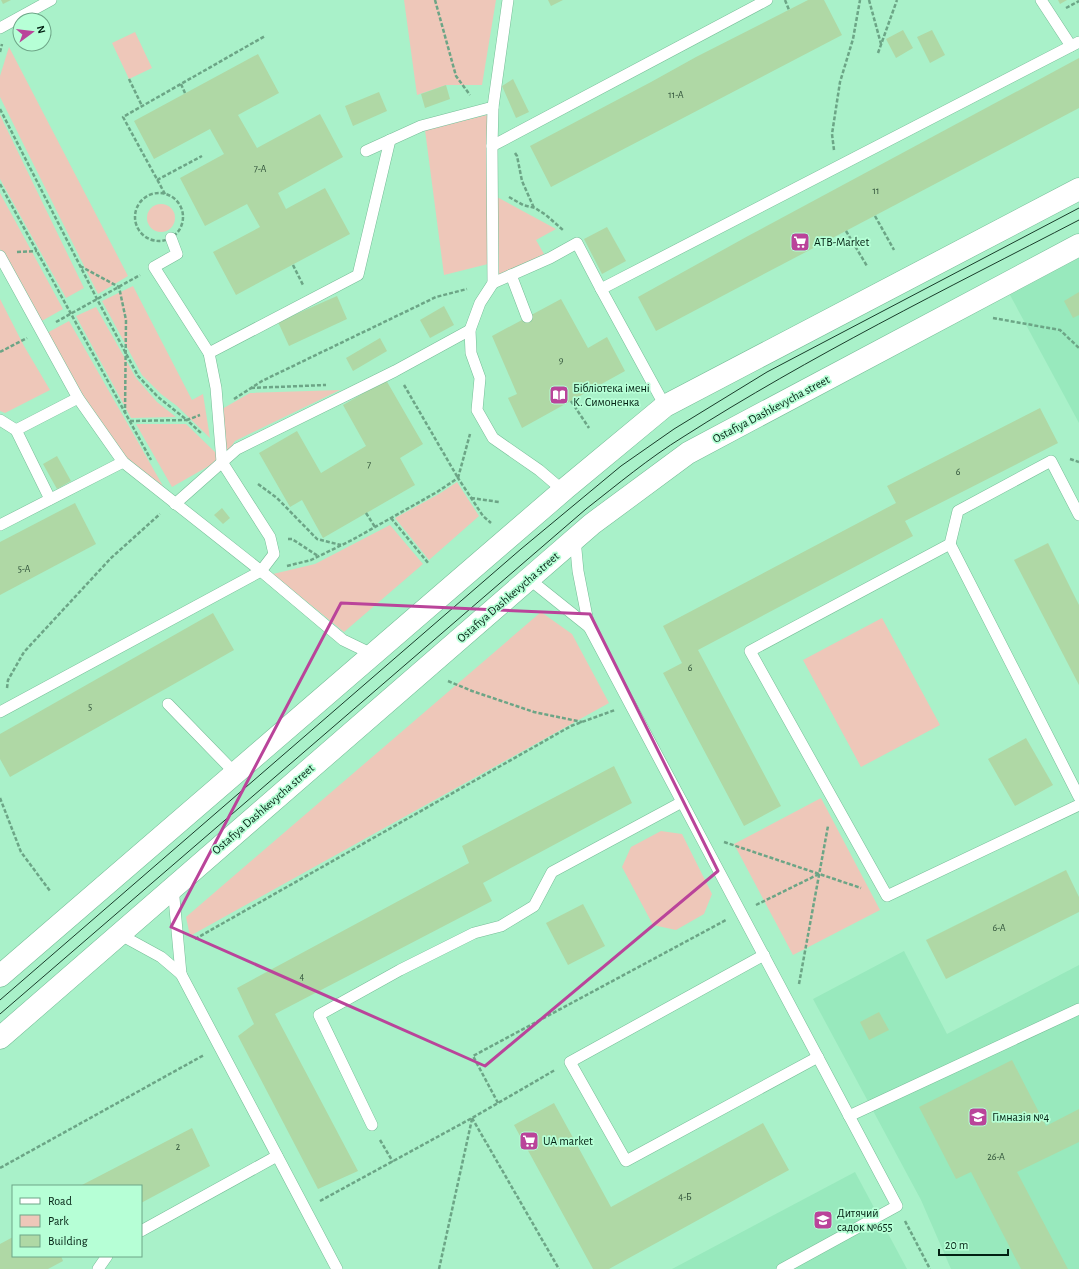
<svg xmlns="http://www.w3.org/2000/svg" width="1079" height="1269" font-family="'Alegreya Sans',sans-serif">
<rect width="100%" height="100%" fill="#a9f1c9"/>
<g fill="#98e9bd">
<polygon points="1079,258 1079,423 1010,295"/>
<polygon points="904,951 947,1034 1079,965 1079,1269 951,1269 921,1200 813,999"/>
<polygon points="855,1172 907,1269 672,1269"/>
</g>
<g fill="#eec7b9">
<polygon points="404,0 496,0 482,85 446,85 417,95"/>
<polygon points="135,32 152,68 129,79 112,43"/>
<polygon points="9,47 128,276 98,294 0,97 0,76"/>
<polygon points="0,115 84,288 66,298 0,179"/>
<polygon points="487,115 488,264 444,275 425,130"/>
<polygon points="0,193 63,309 40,322 0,249"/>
<polygon points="497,197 556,229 536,240 544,254 497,277"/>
<circle cx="161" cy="218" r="14"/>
<polygon points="133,286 192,400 203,394 210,438 177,406 161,394 142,375 102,301"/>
<polygon points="0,299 24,346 50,390 5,413 0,411"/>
<polygon points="96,307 136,378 157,402 176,417 131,418 76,316"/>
<polygon points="69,321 163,486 125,458 81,396 47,333"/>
<polygon points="340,390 235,441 226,454 222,409 250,393"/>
<polygon points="136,424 186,424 216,453 216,462 172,487"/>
<polygon points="457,482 479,516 429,560 395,518 439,494"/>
<polygon points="390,525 423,564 344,632 273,574 315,564"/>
<polygon points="541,612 572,634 609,703 190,936 186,917"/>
<polygon points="882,618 940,725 861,767 803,660"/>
<polygon points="821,798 880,910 793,955 734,844"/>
<polygon points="661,831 682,834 712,894 704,914 676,930 653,925 622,867 631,847"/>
</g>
<g fill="#afd8a5">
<polygon points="1,0 11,0 3,4"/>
<polygon points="548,0 563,0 551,6"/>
<polygon points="808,0 824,0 842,35 551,187 530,146 651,82 696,57"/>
<polygon points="1058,0 1067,0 1060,4"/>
<polygon points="903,30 913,48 896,58 886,39"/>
<polygon points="932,30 945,55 930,63 917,37"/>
<polygon points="258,54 279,93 238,115 257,148 320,114 343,157 278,193 286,209 325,188 350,234 236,295 213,252 260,227 247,204 205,226 180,178 224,154 210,129 154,159 134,121"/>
<polygon points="1079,58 1079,108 656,331 638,297 748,236"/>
<polygon points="513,79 529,112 516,118 502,86"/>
<polygon points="446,85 450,99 425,108 421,94"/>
<polygon points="379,92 387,111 353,126 345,106"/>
<polygon points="607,227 626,261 602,274 584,239"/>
<polygon points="1079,292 1079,315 1073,318 1064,301"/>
<polygon points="337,296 347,319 289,346 278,322"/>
<polygon points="561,299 588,348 607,337 625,371 522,428 508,398 517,394 492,336"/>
<polygon points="444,306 454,325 430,338 420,320"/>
<polygon points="380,338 387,351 353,371 346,358"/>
<polygon points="386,380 423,444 400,458 415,485 323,538 302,500 290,507 259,453 297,431 321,473 366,446 343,405"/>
<polygon points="1040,408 1058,443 905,521 913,536 698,650 781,806 744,826 663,673 682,663 663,626 896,503 887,486"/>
<polygon points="57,456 71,481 57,489 43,464"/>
<polygon points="75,503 96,544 0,595 0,542"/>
<polygon points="222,508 230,518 223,524 214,515"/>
<polygon points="1048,543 1079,605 1079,685 1014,560"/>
<polygon points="213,613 234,650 10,777 0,759 0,734"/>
<polygon points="1026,738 1053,785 1015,806 988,759"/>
<polygon points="614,766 632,803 483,883 492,901 275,1014 358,1171 318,1189 238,1036 254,1024 237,988 469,863 462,846"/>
<polygon points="1066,870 1079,897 1079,912 946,979 926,940"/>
<polygon points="583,904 605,946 568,965 546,923"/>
<polygon points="879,1012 889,1030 869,1040 860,1022"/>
<polygon points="1012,1060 1046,1126 1079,1109 1079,1142 1017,1172 1068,1269 1021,1269 971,1172 956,1179 919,1107"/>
<polygon points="554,1103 611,1207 763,1123 789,1170 609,1269 593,1269 514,1125"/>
<polygon points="192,1128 210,1166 141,1203 141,1186 80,1186"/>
<polygon points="13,1237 13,1256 61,1256 63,1261 48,1269 0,1269 0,1244"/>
</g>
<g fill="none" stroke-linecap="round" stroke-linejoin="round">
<defs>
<g id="service">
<polyline points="508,0 493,107 492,146 493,283 480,303 470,330 471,353 480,378 477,410 493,438 539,470 559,487 566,488"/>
<polyline points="1041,0 1071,46"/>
<polyline points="0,28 51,0"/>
<polyline points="492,146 767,0"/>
<polyline points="366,151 421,126 493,107"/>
<polyline points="0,256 78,398 123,462 261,571 343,640 372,654"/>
<polyline points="511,275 527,317"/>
<polyline points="493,283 550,258 577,243 601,289 665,406"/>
<polyline points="601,289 1079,42"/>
<polyline points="209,353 358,275 390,140"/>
<polyline points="0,420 16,430 50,499"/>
<polyline points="16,430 78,398"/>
<polyline points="175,504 237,449 395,371 470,330"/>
<polyline points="1079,515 1051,461 958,511 950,544 750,651 887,896 1079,805"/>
<polyline points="0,525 123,462"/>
<polyline points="950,544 1079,797"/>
<polyline points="529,579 589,627 578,571 575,539"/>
<polyline points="589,627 897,1206 782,1269"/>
<polyline points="168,704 235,773"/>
<polyline points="0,712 261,571 274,554 270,537 222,462 216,388 209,353 154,267 177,254 171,238"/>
<polyline points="173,887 181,974"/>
<polyline points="119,934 161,957 181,974 337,1269"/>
<polyline points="764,955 570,1062 626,1161 818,1057"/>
<polyline points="849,1116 1079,1009"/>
<polyline points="372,1125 319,1015 400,970 474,933 501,926 534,906 552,872 682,802"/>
<polyline points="141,1231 277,1156"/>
<polyline points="98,1269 107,1256"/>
</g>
<g id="tertiary">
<polyline points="0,976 566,488 665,406 1079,189"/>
<polyline points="0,1038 592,524 688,453 1079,245"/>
</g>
</defs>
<use href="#service" stroke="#76bd97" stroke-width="12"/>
<use href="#tertiary" stroke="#76bd97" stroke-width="23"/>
<g stroke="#6ca586" stroke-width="2.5" stroke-dasharray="4 2" stroke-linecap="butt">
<polyline points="435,0 456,76 470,95"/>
<polyline points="785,0 789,10"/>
<polyline points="869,0 881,44"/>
<polyline points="1066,8 1079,1"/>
<polyline points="0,52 2,44"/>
<polyline points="878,53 897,0"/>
<polyline points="129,79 142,106"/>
<polyline points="181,84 185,93"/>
<polyline points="0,109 97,299 138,376 158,397 187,420 200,415"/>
<polyline points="834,150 832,134 840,82 853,39 860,0"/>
<polyline points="515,153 517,156 522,181 534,208"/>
<polyline points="157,180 202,156"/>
<polyline points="0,184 151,460"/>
<circle cx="159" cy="217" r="24"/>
<polyline points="165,194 123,117 265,36"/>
<polyline points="509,197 523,205 535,208 546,215 564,231"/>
<polyline points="875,216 894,250"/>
<polyline points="846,231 867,266"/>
<polyline points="17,252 37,251"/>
<polyline points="293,265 303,285"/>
<polyline points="80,266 119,287 126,320 125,413"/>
<polyline points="993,318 1060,330 1079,348"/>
<polyline points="56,322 140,275"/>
<polyline points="0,352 27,338"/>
<polyline points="404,385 458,478"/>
<polyline points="251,388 326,385"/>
<polyline points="234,399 262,381 436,297 467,289"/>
<polyline points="571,401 589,428"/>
<polyline points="130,421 187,420 202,434"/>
<polyline points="1070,459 1079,462"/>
<polyline points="458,478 470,434"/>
<polyline points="258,484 277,498 317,539 341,545"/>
<polyline points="471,498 499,502"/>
<polyline points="366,513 375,527"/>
<polyline points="391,518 429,564"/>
<polyline points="288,539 292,539 318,556"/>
<polyline points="287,566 311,560 352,540 437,492 458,478 483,516 491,523"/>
<polyline points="448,681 472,691 534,712 582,722"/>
<polyline points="7,688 8,680 24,652 111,558 160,514"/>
<polyline points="0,798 21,852 50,891"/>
<polyline points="724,842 861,888"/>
<polyline points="756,905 819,874"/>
<polyline points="195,939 571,726 615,710"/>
<polyline points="799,984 828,826"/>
<polyline points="498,1103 473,1056 726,920"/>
<polyline points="472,1118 559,1269"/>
<polyline points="380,1140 393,1162"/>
<polyline points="0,1168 204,1055"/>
<polyline points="320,1201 472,1118 555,1070"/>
<polyline points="905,1221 930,1269"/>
<polyline points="439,1269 472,1119"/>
</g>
<use href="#service" stroke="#fff" stroke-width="11"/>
<use href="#tertiary" stroke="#fff" stroke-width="22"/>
<g stroke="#193d2b" stroke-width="1">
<polyline points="0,1000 521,549 621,466 674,429 767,372 1079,208"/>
<path d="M0 1014 586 509C618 484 649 458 683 437 810 356 946 289 1079 220"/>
</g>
</g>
<path fill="none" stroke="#ba449a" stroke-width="3" stroke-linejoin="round" d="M341 603 590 614 718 871 485 1066 171 927Z"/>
<defs>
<symbol id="supermarket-square" viewBox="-11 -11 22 22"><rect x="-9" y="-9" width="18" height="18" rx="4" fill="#ba449a" stroke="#b6ffd6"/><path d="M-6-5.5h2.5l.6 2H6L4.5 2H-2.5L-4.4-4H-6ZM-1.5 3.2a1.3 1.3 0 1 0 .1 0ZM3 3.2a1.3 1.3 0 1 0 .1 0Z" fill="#fff"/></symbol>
<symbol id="library-square" viewBox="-11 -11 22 22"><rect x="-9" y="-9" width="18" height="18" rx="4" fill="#ba449a" stroke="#b6ffd6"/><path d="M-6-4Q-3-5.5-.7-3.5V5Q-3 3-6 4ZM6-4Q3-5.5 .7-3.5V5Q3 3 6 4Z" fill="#fff"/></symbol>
<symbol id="school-square" viewBox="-11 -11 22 22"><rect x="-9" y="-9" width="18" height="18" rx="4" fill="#ba449a" stroke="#b6ffd6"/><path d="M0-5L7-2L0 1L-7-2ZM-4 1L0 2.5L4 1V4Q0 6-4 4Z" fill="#fff"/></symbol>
</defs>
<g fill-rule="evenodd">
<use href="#supermarket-square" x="789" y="231" width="22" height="22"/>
<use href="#library-square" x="548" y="384" width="22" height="22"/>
<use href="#school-square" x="967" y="1106" width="22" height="22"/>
<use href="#supermarket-square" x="518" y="1130" width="22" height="22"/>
<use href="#school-square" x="812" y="1209" width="22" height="22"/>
</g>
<g text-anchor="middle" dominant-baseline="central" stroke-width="3.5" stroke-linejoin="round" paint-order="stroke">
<g font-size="10" fill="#2d4e37">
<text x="676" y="95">11-А</text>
<text x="260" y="169">7-А</text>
<text x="876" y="191">11</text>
<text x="561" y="360">9</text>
<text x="369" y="465">7</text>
<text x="958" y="472">6</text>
<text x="24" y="569">5-А</text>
<text x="690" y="668">6</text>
<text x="90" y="707">5</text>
<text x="999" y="928">6-А</text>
<text x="302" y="977">4</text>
<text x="178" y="1147">2</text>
<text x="996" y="1157">26-А</text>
<text x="685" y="1197">4-Б</text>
</g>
<g font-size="12" fill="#022012" stroke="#b6ffd6" text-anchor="start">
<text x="814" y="242">ATB-Market</text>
<text x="573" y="388">Бібліотека імені<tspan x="573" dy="14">К. Симоненка</tspan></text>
<text x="992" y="1117">Гімназія №4</text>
<text x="543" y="1141">UA market</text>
<text x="837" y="1213">Дитячий<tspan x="837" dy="14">садок №655</tspan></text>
</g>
<g font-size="12" fill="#022012" stroke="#b6ffd6">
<text transform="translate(771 409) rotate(-28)">Ostafiya Dashkevycha street</text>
<text transform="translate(508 597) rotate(-41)">Ostafiya Dashkevycha street</text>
<text transform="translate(263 809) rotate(-41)">Ostafiya Dashkevycha street</text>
</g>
</g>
<rect x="12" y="1185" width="130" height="72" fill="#b6ffd6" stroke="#6ea688"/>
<rect x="20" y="1198" width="20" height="6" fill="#ffffff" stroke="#6ea688"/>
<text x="48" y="1205" font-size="12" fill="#022012">Road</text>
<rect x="20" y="1215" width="20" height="12" fill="#eec7b9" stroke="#6ea688"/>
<text x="48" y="1225" font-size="12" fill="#022012">Park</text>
<rect x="20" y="1235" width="20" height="12" fill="#afd8a5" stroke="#6ea688"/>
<text x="48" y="1245" font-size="12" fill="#022012">Building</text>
<g transform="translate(32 32) rotate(75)"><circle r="19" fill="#b6ffd6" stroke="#6ea688"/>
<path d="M0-3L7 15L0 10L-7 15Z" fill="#ba449a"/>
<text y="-6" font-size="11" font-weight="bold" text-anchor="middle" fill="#022012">N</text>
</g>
<path d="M939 1249v6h69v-6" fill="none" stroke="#022012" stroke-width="2"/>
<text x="945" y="1249" font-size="12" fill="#022012" stroke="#b6ffd6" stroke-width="3" paint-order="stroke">20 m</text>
</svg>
